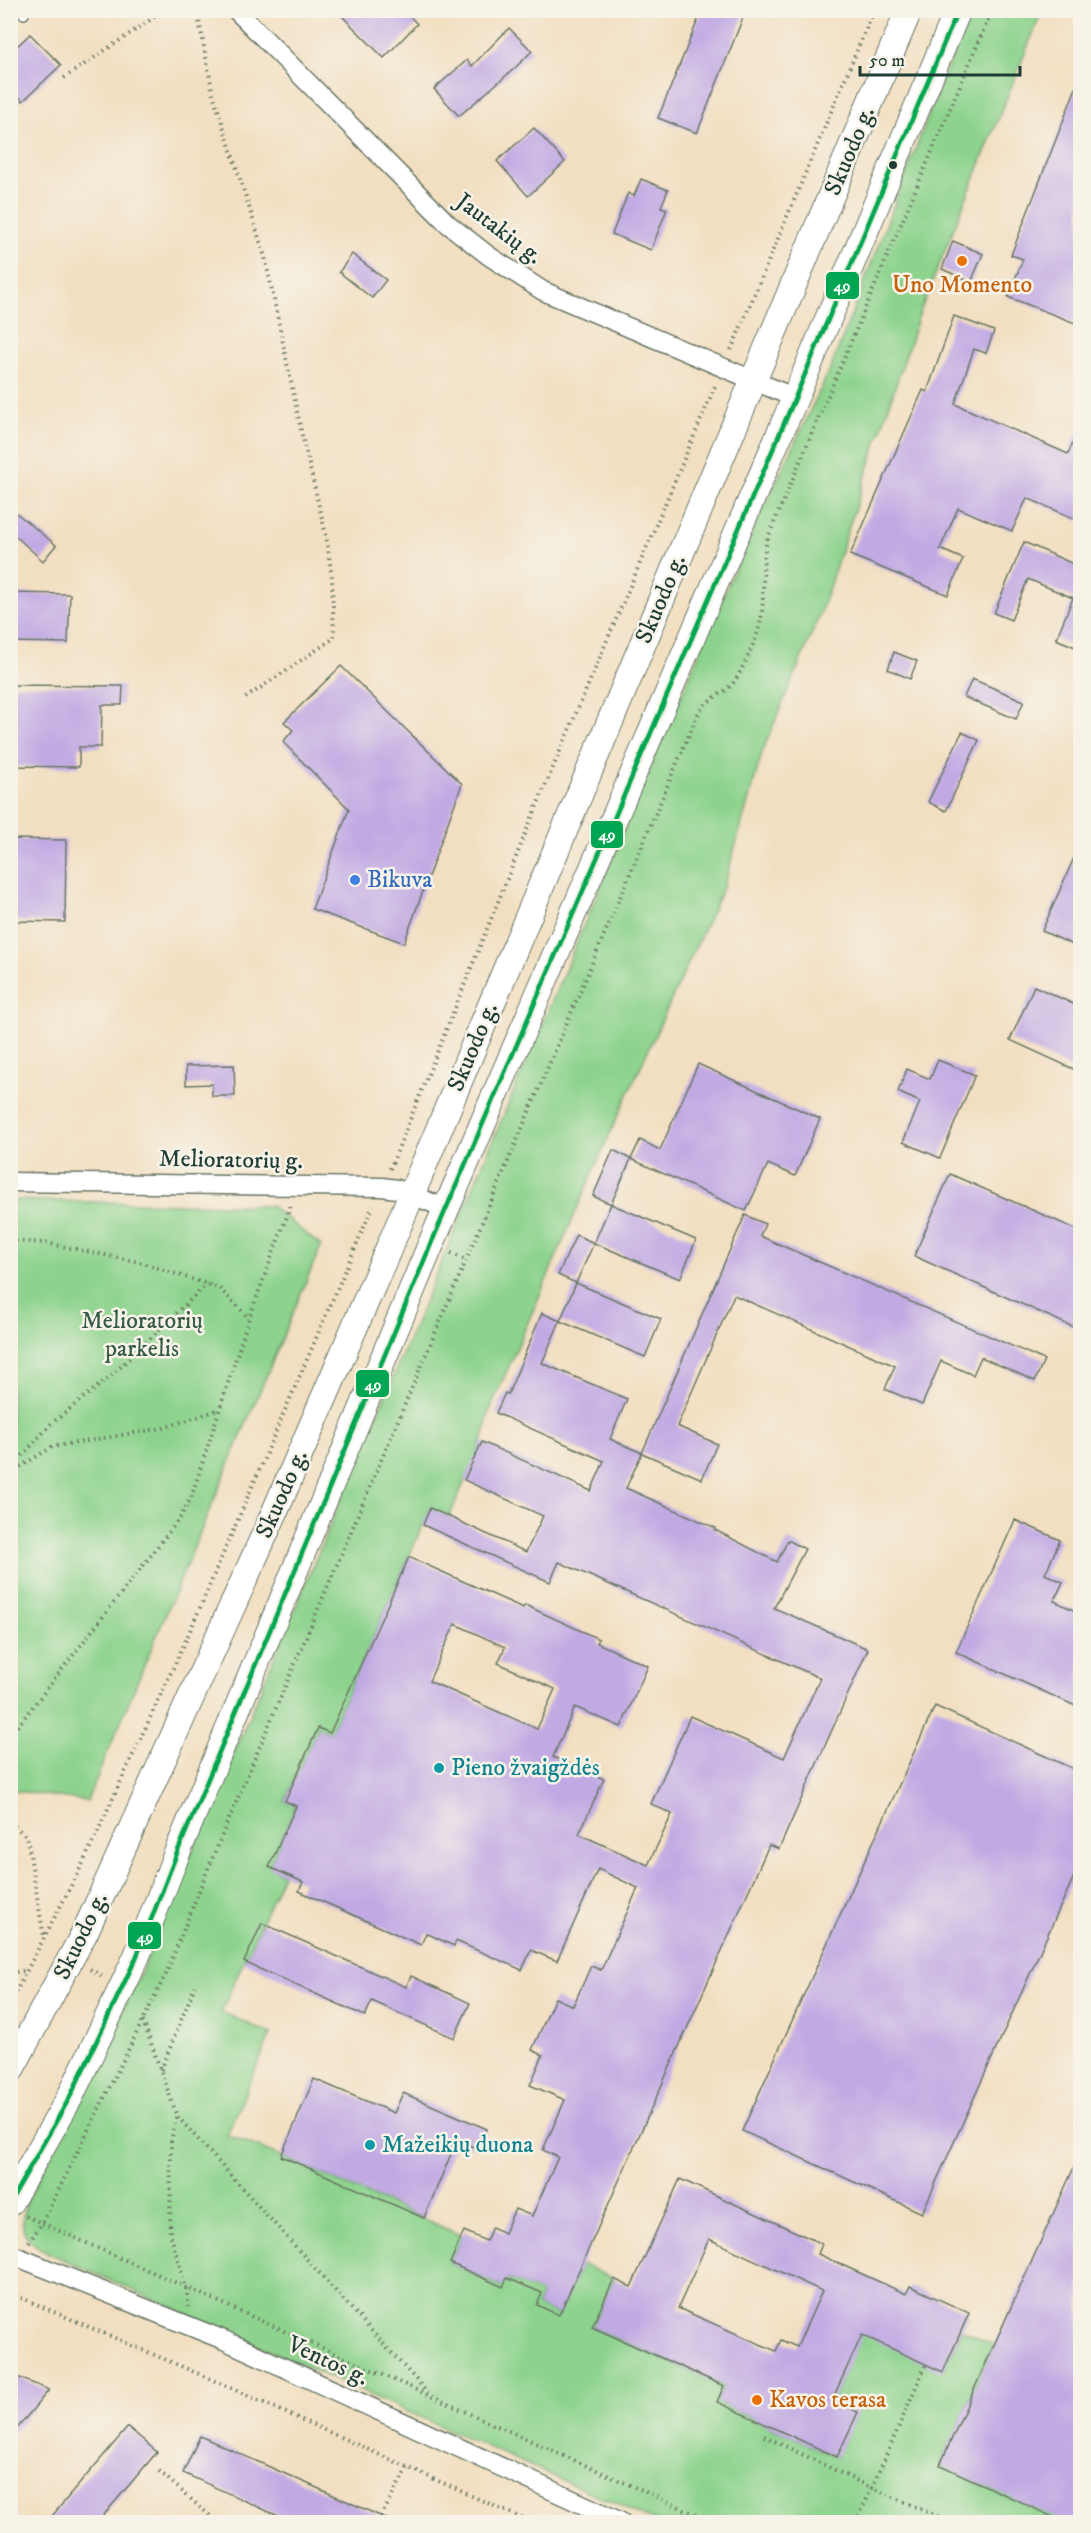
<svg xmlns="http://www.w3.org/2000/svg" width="1091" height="2533" font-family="'IM FELL DW Pica',serif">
<rect width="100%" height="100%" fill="#f7f3e8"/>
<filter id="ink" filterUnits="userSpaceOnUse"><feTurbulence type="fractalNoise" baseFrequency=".0167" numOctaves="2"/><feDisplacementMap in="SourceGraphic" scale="12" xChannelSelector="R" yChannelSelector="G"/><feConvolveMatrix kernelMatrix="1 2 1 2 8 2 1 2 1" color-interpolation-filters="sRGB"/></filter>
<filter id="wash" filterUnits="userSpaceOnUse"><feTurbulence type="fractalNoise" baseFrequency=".008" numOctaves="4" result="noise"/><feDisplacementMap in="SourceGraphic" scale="24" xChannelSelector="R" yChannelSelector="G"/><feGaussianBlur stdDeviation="1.35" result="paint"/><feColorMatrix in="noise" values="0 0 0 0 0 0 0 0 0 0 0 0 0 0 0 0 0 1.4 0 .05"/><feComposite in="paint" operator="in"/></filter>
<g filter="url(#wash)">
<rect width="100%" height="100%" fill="#f2dfc1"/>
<g fill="#8dd38d" stroke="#568860" stroke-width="1.5">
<path d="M973 11H1042L920 312 820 614 763 750 724 885 606 1142 489 1412 482 1442 449 1517 430 1509 330 1733 318 1728 285 1801 296 1806 269 1866 283 1874 221 2012 271 2034 227 2135 281 2156 462 2236 450 2263 502 2287 507 2278 542 2293 537 2305 558 2315 582 2264 614 2279 592 2327 724 2386 717 2402 837 2457 857 2412 832 2400 871 2313 943 2371 962 2330 994 2345 940 2465 1066 2522H657L49 2253C24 2241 19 2231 25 2205L139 1977 736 566 832 365 943 78Z"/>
<polygon points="11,1200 271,1206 321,1246 87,1801 11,1790"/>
</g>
<g id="blocks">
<g fill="#c1aae3" fill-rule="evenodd">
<polygon points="336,10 404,10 417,24 384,58"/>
<polygon points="702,10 746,10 697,133 658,118"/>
<polygon points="509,28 532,51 515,68 459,116 434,89 467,60 472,66"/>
<polygon points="30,34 61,65 23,101 10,88 10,53"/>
<polygon points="1079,80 1080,81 1080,325 1008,297 1023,259 1011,255"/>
<polygon points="534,128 565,162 528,196 497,161"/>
<polygon points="641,179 668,190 661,207 667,209 651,250 612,234 628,193 634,196"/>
<polygon points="953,241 983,254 971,282 942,269"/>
<polygon points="352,254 386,280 372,298 339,272"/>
<polygon points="954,316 994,331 986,353 974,349 955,404 1068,454 1080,426 1080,521 1027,498 1012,531 958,508 940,549 963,559 948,595 850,555 923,390 927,392"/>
<polygon points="10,508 56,545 43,561 10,531"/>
<polygon points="1024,542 1080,567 1080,649 1056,639 1073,598 1028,579 1011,620 994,613"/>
<polygon points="10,593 70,594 68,643 10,642"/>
<polygon points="894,652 917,661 910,679 888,669"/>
<polygon points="341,666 462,784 404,943 312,909 349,809 283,742 293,730 284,722"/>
<polygon points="972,679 1024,701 1016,719 964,697"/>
<polygon points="10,685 123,686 122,705 102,705 101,747 79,747 79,767 10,766"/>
<polygon points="962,732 979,740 946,811 928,802"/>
<polygon points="10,839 66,840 65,922 10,921"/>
<polygon points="1080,844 1080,948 1042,931"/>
<polygon points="1034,986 1080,1007 1080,1072 1010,1040"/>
<polygon points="938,1060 975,1075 940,1158 903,1142 920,1102 898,1092 907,1069 930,1079"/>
<polygon points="698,1064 820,1119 795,1176 768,1164 746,1211 631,1159 640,1140 660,1150"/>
<polygon points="234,1065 235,1096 212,1096 212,1084 186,1085 186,1066"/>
<polygon points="613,1150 631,1159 611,1204 593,1196"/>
<polygon points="950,1174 1080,1231 1080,1309 1073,1327 914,1256"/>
<polygon points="611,1204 696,1240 680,1279 594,1243"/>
<polygon points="745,1215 765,1224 760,1236 1044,1360 1035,1381 981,1357 973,1375 941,1361 922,1405 885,1389 895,1366 734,1295 677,1426 717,1444 702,1479 642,1453"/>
<polygon points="576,1235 594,1243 576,1283 558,1275"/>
<polygon points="576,1283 661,1319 645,1357 560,1321"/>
<path d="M542 1313 560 1321 542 1363 627 1399 610 1439 642 1453 626 1488 716 1528 715 1530 777 1562 788 1540 805 1549 774 1608 868 1649 779 1849 769 1845 559 2315 537 2305 542 2293 507 2278 503 2287 450 2263 464 2231 486 2241 492 2227 504 2233 515 2209 532 2216 558 2157 543 2150 565 2100 530 2085 543 2055 532 2050 555 1998 573 2006 591 1966 601 1970 638 1888 598 1869 557 1961 531 1950 522 1970 456 1941 454 1946 426 1933 421 1945 299 1891 303 1882 269 1867 296 1806 285 1801 318 1728 330 1733 409 1557 523 1608 525 1605 599 1639 597 1643 648 1666 621 1727 575 1707 553 1757 604 1779 579 1834 648 1865 672 1814 651 1804 690 1716 784 1758 820 1678 559 1562 550 1582 423 1525 430 1508 526 1552 543 1516 464 1480 482 1442 591 1491 604 1461 496 1413 505 1393 508 1394ZM455 1624 505 1647 498 1663 555 1689 537 1729 429 1681Z"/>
<polygon points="1015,1520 1060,1540 1045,1574 1063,1582 1054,1601 1080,1613 1080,1708 956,1652"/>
<polygon points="935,1706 1080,1772 1080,1863 922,2213 742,2131"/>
<polygon points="262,1923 406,1987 411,1976 470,2003 454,2038 372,2001 365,2016 244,1962"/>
<polygon points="314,2079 394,2113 403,2093 487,2129 478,2149 457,2140 424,2218 281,2156"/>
<polygon points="1080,2154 1080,2523 1066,2523 940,2465"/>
<path d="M680 2179 822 2244 818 2254 906 2294 910 2286 969 2313 943 2372 862 2335 832 2400 858 2412 837 2457 717 2402 724 2386 592 2327 614 2279 631 2287ZM709 2239 822 2291 797 2347 781 2340 776 2351 678 2308Z"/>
<polygon points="10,2374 49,2390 10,2437"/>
<polygon points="128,2427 157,2452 97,2523 46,2523"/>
<polygon points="200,2436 396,2523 294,2523 183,2473"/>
</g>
</g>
</g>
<g filter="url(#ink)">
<use href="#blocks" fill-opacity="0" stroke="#697665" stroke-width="1.5"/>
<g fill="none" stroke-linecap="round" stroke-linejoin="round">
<defs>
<polyline id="lane" points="21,10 24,14"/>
<g id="street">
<polyline points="236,10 448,224 489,256 543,291 795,398"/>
<polyline points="10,1182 382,1187 397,1189 447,1209"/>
<polyline points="10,2254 224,2340 621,2522"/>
</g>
<g id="secondary">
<polyline points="10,2071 85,1932 273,1516 397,1229 909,10"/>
<polyline points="10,2202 70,2097 136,1958 177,1853 431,1244 795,398 958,10"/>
</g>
</defs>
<use href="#lane" stroke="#697665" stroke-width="12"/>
<use href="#street" stroke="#697665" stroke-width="21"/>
<use href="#secondary" stroke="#697665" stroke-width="28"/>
<g stroke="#697665" stroke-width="4" stroke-dasharray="1.5 4.5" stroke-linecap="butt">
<polyline points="197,10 213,94 265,257 302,435 326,535 332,578 334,638 244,699"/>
<polyline points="64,78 165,10"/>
<polyline points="731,350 874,10"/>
<polyline points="390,1169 535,810 716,384"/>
<polyline points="10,1241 46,1243 139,1262 219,1288 249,1318"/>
<polyline points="451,1253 466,1260"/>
<polyline points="10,1469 51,1424 111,1376 207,1284"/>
<polyline points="10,1473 52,1447 163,1428 218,1410"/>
<polyline points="10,1736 180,1518 191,1498 249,1318 291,1205"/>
<polyline points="10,1822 27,1837 44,1937"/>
<polyline points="90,1969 104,1977"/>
<polyline points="10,1973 27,1970"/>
<polyline points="10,2003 84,1861 186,1640 373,1206"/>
<polyline points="143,2021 177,2116 428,2393"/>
<polyline points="161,2070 195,1986"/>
<polyline points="176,2117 171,2142 170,2233 186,2288 189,2307"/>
<polyline points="26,2216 713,2522"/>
<path d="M29 2242 42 2223 166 1974 209 1866 697 716C709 695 722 697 734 682 740 675 757 638 759 628 767 598 759 567 768 537L992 10"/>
<polyline points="10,2293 206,2377 530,2522"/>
<polyline points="764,2436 872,2488 926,2364"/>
<polyline points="159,2471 217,2522"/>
<polyline points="378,2522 408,2467"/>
<polyline points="856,2522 872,2488 951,2522"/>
</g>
<use href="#lane" stroke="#fff" stroke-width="9"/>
<use href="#street" stroke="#fff" stroke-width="18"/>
<use href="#secondary" stroke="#fff" stroke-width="26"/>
<defs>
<polyline id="bus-1" points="10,2202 70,2097 136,1958 177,1853 431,1244 795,398 958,10"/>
</defs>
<use href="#bus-1" stroke="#f7f3e8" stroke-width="9"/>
<use href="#bus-1" stroke="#00a651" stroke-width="4.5"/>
</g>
</g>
<circle fill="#1f3d34" stroke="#f7f3e8" stroke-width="2" cx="893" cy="165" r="5"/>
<g fill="#e8710a" stroke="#f7f3e8" stroke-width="2">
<circle cx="962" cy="261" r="6"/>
<circle cx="757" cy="2400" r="6"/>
</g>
<circle fill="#3f7fe0" stroke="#f7f3e8" stroke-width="2" cx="355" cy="880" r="6"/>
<g fill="#0f9aa8" stroke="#f7f3e8" stroke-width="2">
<circle cx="439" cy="1768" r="6"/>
<circle cx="370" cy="2145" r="6"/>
</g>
<g text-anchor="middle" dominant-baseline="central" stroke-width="5" stroke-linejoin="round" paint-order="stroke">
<g font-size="24" fill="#1f3d34" stroke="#f7f3e8">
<text transform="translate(850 151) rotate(-67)">Skuodo g.</text>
<text transform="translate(499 229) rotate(37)">Jautakių g.</text>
<text transform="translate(661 599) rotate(-67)">Skuodo g.</text>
<text transform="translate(473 1047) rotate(-67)">Skuodo g.</text>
<text transform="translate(231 1160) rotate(1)">Melioratorių g.</text>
<text transform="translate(282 1494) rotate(-66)">Skuodo g.</text>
<text transform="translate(81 1936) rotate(-64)">Skuodo g.</text>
<text transform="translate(328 2361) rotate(25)">Ventos g.</text>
</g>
<g font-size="24" fill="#c56008" stroke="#f7f3e8">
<text x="962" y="285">Uno Momento</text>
<text x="769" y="2400" text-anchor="start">Kavos terasa</text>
</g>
<g font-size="24" fill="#366cbe" stroke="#f7f3e8" text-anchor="start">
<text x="367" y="880">Bikuva</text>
</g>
<g font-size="24" fill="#355b46" stroke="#f7f3e8">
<text x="142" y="1321">Melioratorių<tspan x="142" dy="28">parkelis</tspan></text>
</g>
<g font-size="24" fill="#0d838f" stroke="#f7f3e8" text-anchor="start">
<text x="451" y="1768">Pieno žvaigždės</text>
<text x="382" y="2145">Mažeikių duona</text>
</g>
</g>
<g stroke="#f7f3e8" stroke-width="2">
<rect x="825" y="271" width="35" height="29" rx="6" fill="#00a651"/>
<rect x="590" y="820" width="34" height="29" rx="6" fill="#00a651"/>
<rect x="355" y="1369" width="35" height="29" rx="6" fill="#00a651"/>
<rect x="127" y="1921" width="35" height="29" rx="6" fill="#00a651"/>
</g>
<g font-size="16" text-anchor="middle" font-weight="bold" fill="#fff">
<text x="842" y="291">49</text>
<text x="607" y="840">49</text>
<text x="373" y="1390">49</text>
<text x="145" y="1942">49</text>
</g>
<rect width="1091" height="2533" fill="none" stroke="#f7f3e8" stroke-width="36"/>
<path d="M860 66v9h160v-9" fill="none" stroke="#1f3d34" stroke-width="3"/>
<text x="869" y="66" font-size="18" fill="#1f3d34" stroke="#f7f3e8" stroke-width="4.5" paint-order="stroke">50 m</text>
</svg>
